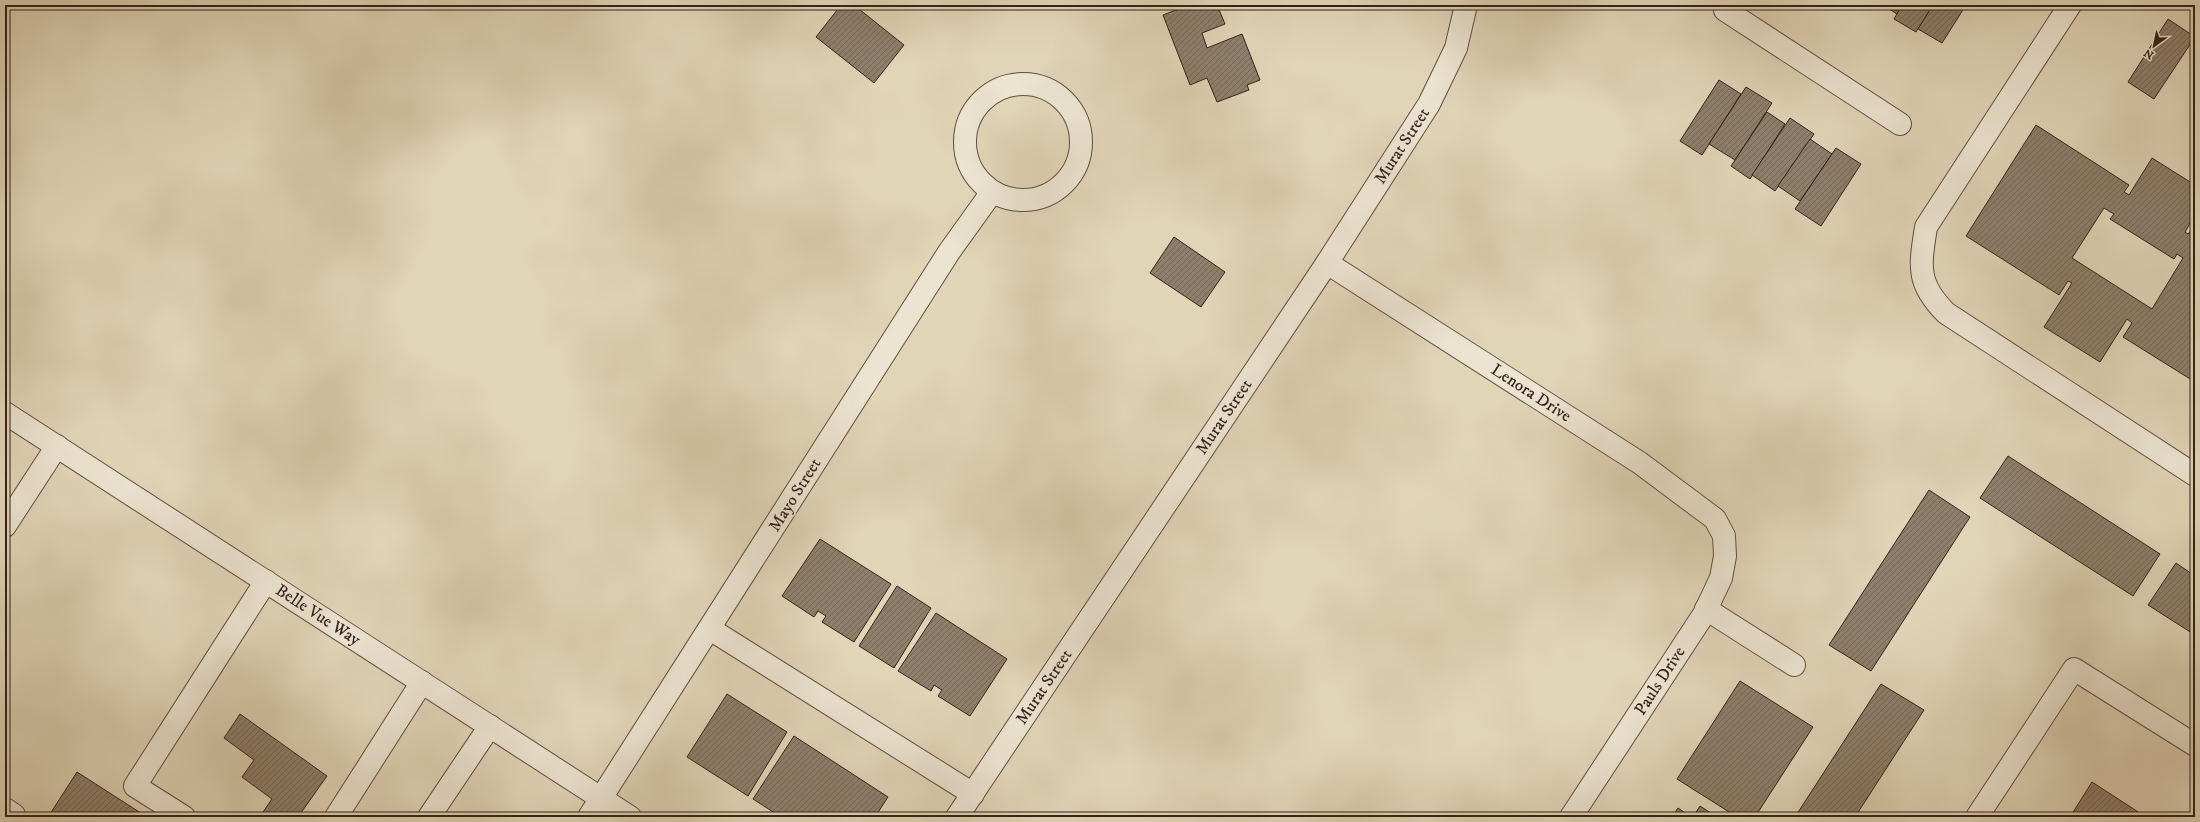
<svg xmlns="http://www.w3.org/2000/svg" width="2200" height="822" font-family="'IM FELL DW Pica',serif">
<defs>
<pattern id="building-hatch" width="6" height="6" patternUnits="userSpaceOnUse"><rect width="6" height="6" fill="#8e7f6c"/><path d="M-1 1l2-2M0 6l6-6M5 7l2-2" fill="none" stroke="#756858"/></pattern>
</defs>
<rect width="100%" height="100%" fill="#e1d5b8"/>
<filter id="stains"><feTurbulence type="fractalNoise" baseFrequency=".005" numOctaves="4"/><feColorMatrix values="0 0 0 0 .2 0 0 0 0 .09 0 0 0 0 .02 0 0 0 .5 -.17"/></filter>
<radialGradient id="worn" r=".72"><stop offset=".6" stop-color="#630" stop-opacity="0"/><stop offset="1" stop-color="#630" stop-opacity=".3"/></radialGradient>
<g fill="url(#building-hatch)" stroke="#342219" fill-rule="evenodd">
<polygon points="841,5 854,5 904,45 874,83 816,37"/>
<polygon points="1189,5 1217,5 1225,24 1202,33 1207,48 1242,34 1260,80 1247,85 1249,90 1217,102 1207,78 1190,85 1163,15"/>
<polygon points="1883,5 1902,5 1897,14"/>
<polygon points="1902,5 1933,5 1916,32 1894,19"/>
<polygon points="1933,5 1966,5 1942,43 1918,29"/>
<polygon points="2168,19 2195,37 2154,99 2128,82"/>
<polygon points="1719,80 1741,94 1702,155 1680,141"/>
<polygon points="1746,87 1772,103 1735,160 1709,144"/>
<polygon points="1767,112 1785,124 1750,179 1731,166"/>
<polygon points="1790,118 1814,134 1775,191 1752,175"/>
<path d="M2036 125 2129 185 2124 192 2129 195 2152 158 2195 185V215L2185 232 2188 234 2195 226V382L2123 337 2132 323 2127 319 2100 362 2044 327 2072 283 2068 281 2059 295 1966 236ZM2104 208 2114 214 2110 219 2174 259 2177 254 2183 258 2152 309 2072 258Z"/>
<polygon points="1810,139 1832,154 1800,201 1778,186"/>
<polygon points="1836,148 1861,164 1821,226 1795,209"/>
<polygon points="1174,237 1225,272 1201,307 1150,273"/>
<polygon points="2008,456 2160,554 2133,596 1980,498"/>
<polygon points="1929,490 1970,517 1871,671 1829,645"/>
<polygon points="820,539 891,584 854,642 822,622 826,616 818,611 814,617 782,596"/>
<polygon points="2176,563 2195,576 2195,635 2148,605"/>
<polygon points="897,586 931,608 894,668 859,646"/>
<polygon points="936,613 1007,659 970,716 938,696 942,690 934,685 931,691 898,671"/>
<polygon points="1740,681 1813,727 1755,817 1737,817 1677,779"/>
<polygon points="1881,684 1924,710 1855,817 1795,817"/>
<polygon points="727,694 787,732 748,796 687,757"/>
<polygon points="240,714 327,776 298,817 271,817 263,812 272,799 242,777 254,760 224,738"/>
<polygon points="794,736 888,797 875,817 781,817 753,799"/>
<polygon points="77,772 147,817 48,817"/>
<polygon points="2092,782 2146,817 2070,817"/>
<polygon points="1700,806 1717,817 1693,817"/>
<polygon points="1678,808 1691,817 1672,817"/>
</g>
<g fill="none" stroke-linecap="round" stroke-linejoin="round">
<defs>
<g id="minor">
<polyline points="1729,5 1725,10 1900,124"/>
<path d="M2070 5 1926 227C1920 266 1916 283 1946 313L2195 475"/>
<circle cx="1023" cy="142" r="58"/>
<polyline points="1327,263 1640,463 1715,519 1724,536 1725,556 1721,578 1704,614 1571,817"/>
<polyline points="5,413 630,817"/>
<polyline points="5,526 57,446"/>
<polyline points="1706,609 1794,665"/>
<polyline points="710,629 973,794"/>
<polyline points="5,809 14,815"/>
<polyline points="184,817 135,786 266,581"/>
<polyline points="336,817 422,682"/>
<polyline points="429,817 490,726"/>
<polyline points="589,817 949,252 992,192"/>
<polyline points="957,817 1327,263 1429,104 1456,48 1466,5"/>
<polyline points="1977,817 2074,669 2195,745"/>
</g>
</defs>
<use href="#minor" stroke="#5f4f41" stroke-width="24"/>
<use href="#minor" stroke="#ece4d1" stroke-width="22"/>
</g>
<g text-anchor="middle" dominant-baseline="central" stroke-width="3.5" stroke-linejoin="round" paint-order="stroke">
<g font-size="17" fill="#342219" stroke="#ece4d1">
<text transform="translate(1402 146) rotate(-57)">Murat Street</text>
<text transform="translate(1531 393) rotate(33)">Lenora Drive</text>
<text transform="translate(1224 417) rotate(-56)">Murat Street</text>
<text transform="translate(795 495) rotate(-58)">Mayo Street</text>
<text transform="translate(318 615) rotate(33)">Belle Vue Way</text>
<text transform="translate(1660 681) rotate(-57)">Pauls Drive</text>
<text transform="translate(1044 687) rotate(-56)">Murat Street</text>
</g>
</g>
<rect width="2200" height="822" fill="none" stroke="#e1d5b8" stroke-width="20"/>
<rect x="6" y="6" width="2188" height="810" fill="none" stroke="#342219" stroke-width="2"/>
<rect x="10" y="10" width="2180" height="802" fill="none" stroke="#342219"/>
<g transform="translate(2154 46) rotate(213)" stroke="#ece4d1" stroke-width="3" paint-order="stroke">
<path d="M0-3L7 15L0 10L-7 15Z" fill="#342219"/>
<text y="-6" font-size="11" font-weight="bold" text-anchor="middle" fill="#342219">N</text>
</g>
<rect width="100%" height="100%" filter="url(#stains)"/>
<rect width="100%" height="100%" fill="url(#worn)"/>
</svg>
